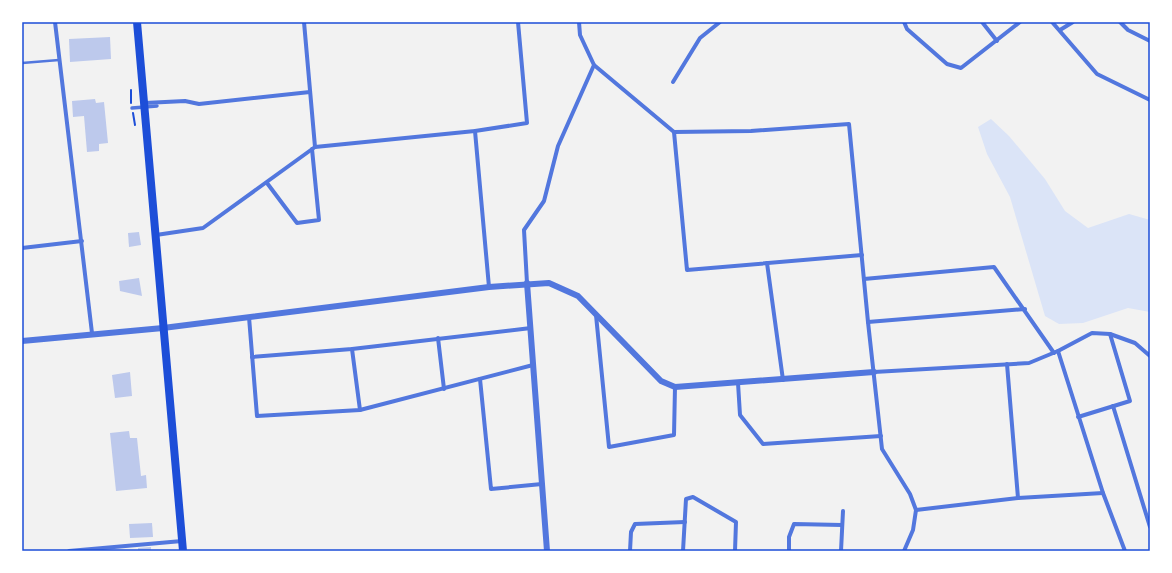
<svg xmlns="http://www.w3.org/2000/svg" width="1172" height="573" font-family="'Fira Sans',sans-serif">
<rect width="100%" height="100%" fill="#f2f2f2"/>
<polygon fill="#dbe4f7" points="991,119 1009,136 1045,179 1065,211 1088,228 1129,214 1150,220 1150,312 1128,308 1083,323 1059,324 1045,316 1010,197 987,154 978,127"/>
<g fill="#bdc9ec">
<polygon points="110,37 111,59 70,62 69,39"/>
<polygon points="95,99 96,103 104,102 108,143 99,144 99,151 87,152 84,116 73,117 72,101"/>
<polygon points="139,232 141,245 129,247 128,233"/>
<polygon points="139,278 142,296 120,291 119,281"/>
<polygon points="130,372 132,396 115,398 112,375"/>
<polygon points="129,431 130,438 137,438 141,476 146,475 147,488 116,491 110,433"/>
<polygon points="152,523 153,537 130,538 129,524"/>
<polygon points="151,547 151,551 138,551 138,548"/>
</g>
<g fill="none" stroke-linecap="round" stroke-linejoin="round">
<g stroke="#1d4ed8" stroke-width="2">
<polyline points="131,90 131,103"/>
<polyline points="133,113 135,125"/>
</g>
<polyline stroke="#5277de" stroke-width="2.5" points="22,63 59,60"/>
<polyline stroke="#5277de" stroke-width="3.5" points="132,108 157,106"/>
<g stroke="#5277de" stroke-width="4">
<polyline points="55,22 92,333"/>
<polyline points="304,22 315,147"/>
<polyline points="579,22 580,35 594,65 674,132 751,131 849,124 868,322 882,449 910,494 916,510 913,530 904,551"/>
<polyline points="904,22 907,29 947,64 961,68 1020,22"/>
<polyline points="982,22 997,41"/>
<polyline points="1052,22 1097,74 1150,100"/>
<polyline points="1120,22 1128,30 1150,41"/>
<polyline points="1060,30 1073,22"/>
<polyline points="673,82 700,38 720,22"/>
<polyline points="145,103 185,101 199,104 310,92"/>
<polyline points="475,131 489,287"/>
<polyline points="674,132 687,270 862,255"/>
<polyline points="267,183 297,223 319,220 312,149"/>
<polyline points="156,235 203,228 315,147 475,131 527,123 518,22"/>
<polyline points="22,248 82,241"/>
<polyline points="767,263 783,380"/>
<polyline points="864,279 994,267 1054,353"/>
<polyline points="527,283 524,230 544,201 558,146 594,65"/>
<polyline points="596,315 609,447 674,435 675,387"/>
<polyline points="249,317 257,416 360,410 533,365"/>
<polyline points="868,322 1025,309"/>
<polyline points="438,338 444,389"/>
<polyline points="352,349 360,410"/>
<polyline points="1058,351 1103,493 1125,551"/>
<polyline points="252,357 352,349 531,328"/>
<polyline points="1007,364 1018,498"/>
<polyline points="874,372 1029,363 1058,351 1092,333 1110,334 1135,343 1150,356"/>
<polyline points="480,379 491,489 542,484"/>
<polyline points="738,383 740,415 763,444 881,436"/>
<polyline points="1113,406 1150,527"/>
<polyline points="1078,417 1130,401 1110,334"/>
<polyline points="916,510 1018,498 1103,493"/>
<polyline points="69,551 182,541"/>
<polyline points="630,551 631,532 635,524 685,522"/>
<polyline points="683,551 686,499 693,497 736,522 735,551"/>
<polyline points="789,551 789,537 794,524 842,525"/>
<polyline points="841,551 843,511"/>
</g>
<g stroke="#5277de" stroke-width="6">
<polyline points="527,283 547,551"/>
<polyline points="22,341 163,328 489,287 549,283 578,296 661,381 675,387 874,372"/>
</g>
<polyline stroke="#1d4ed8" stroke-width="8" points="137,22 183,551"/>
</g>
<rect width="1172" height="573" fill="none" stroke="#ffffff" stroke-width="46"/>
<rect x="23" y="23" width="1126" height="527" fill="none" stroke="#1d4ed8" stroke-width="1.5"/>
</svg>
